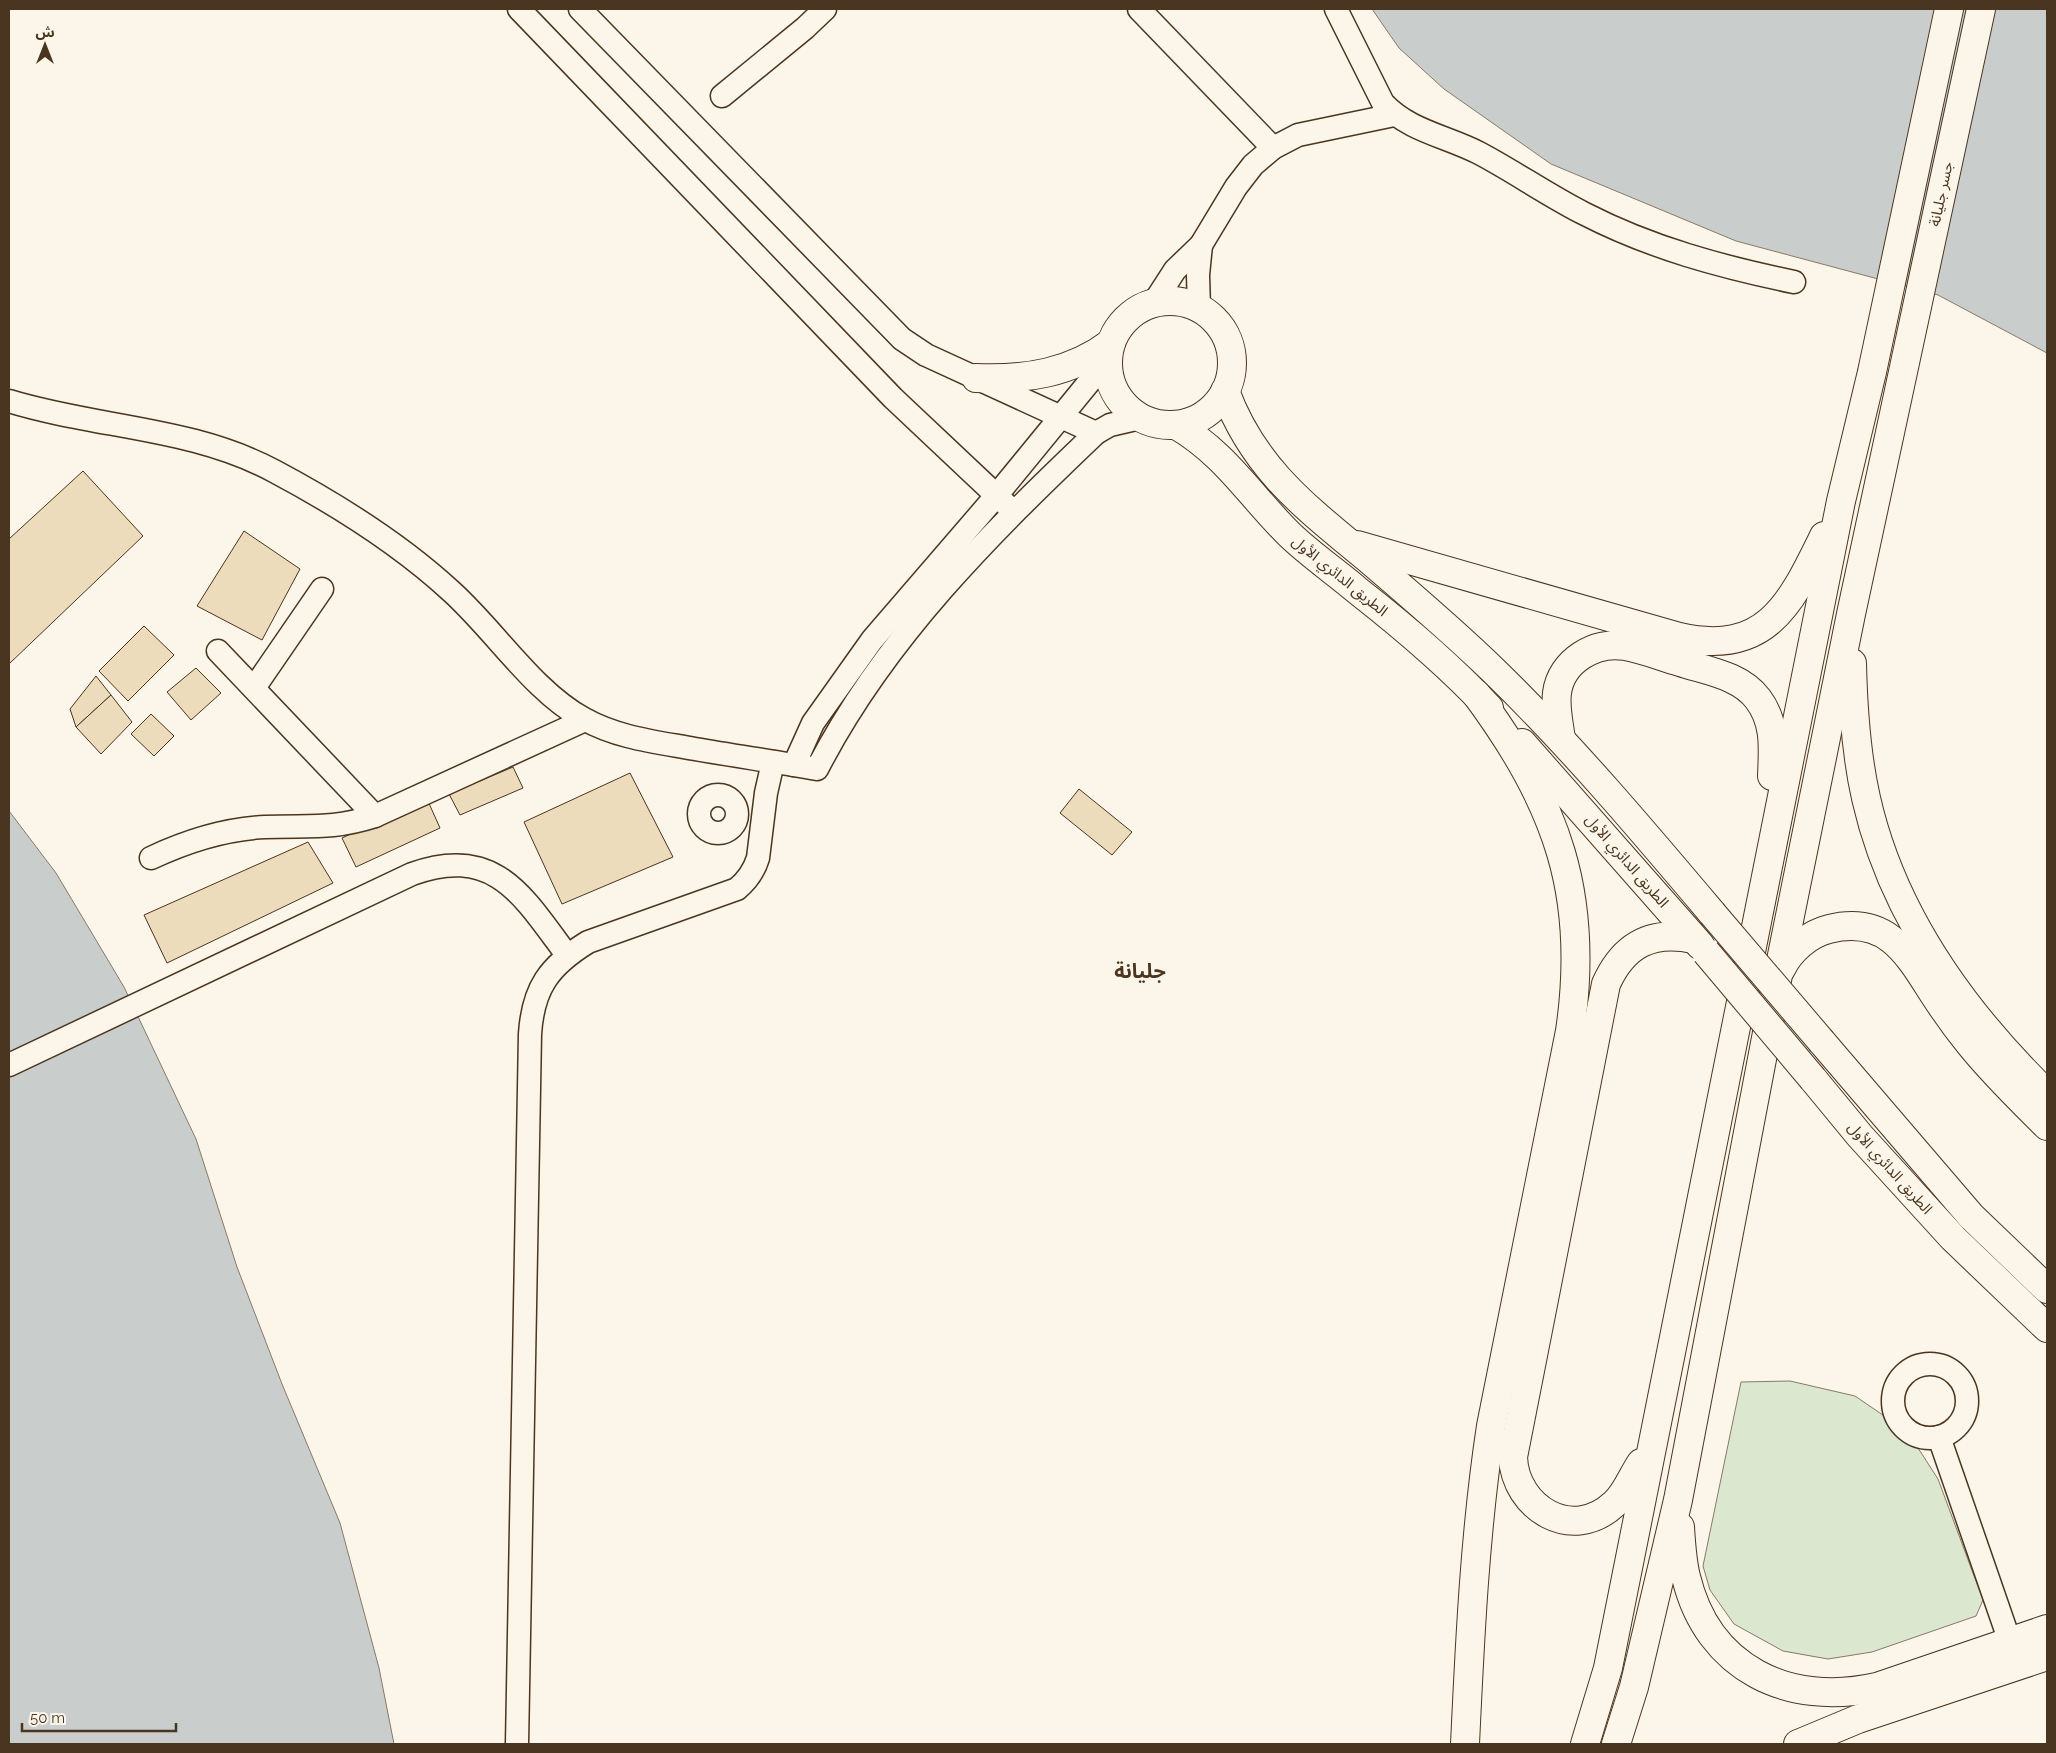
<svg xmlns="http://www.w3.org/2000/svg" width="2056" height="1753" font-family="Raleway,'Noto Sans Arabic',sans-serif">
<rect width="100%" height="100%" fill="#fbf6e9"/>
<polygon fill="#dce7d0" stroke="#887966" points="1790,1381 1855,1396 1896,1424 1920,1451 1938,1479 1983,1600 1976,1616 1872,1652 1828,1659 1783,1651 1734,1624 1710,1590 1703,1566 1741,1382"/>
<g fill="#c9cecd" stroke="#887966">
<polygon points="1372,9 2047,9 2047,353 1938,295 1736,241 1551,164 1444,89 1399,48"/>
<polygon points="9,811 56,873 124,987 196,1139 237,1267 282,1384 340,1523 379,1668 394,1744 9,1744"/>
</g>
<g fill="#ecdcbc" stroke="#4a3520">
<polygon points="83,471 143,536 9,664 9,539"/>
<polygon points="244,531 300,569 262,640 197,606"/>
<polygon points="144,626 174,655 128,701 99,671"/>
<polygon points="196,668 221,693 191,720 167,692"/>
<polygon points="96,676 111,695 76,727 70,709"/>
<polygon points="111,695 132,722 101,754 76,727"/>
<polygon points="151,714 174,736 154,756 131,734"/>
<polygon points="513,767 523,788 460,815 449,794"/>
<polygon points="630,773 673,857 562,904 524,822"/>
<polygon points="1079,789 1132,832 1112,855 1060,813"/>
<polygon points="427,799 440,828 356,867 342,838"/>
<polygon points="308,842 333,883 167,963 144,915"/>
</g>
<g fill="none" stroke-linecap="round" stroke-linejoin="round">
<defs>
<g id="minor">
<polyline points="519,9 893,398 1014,512"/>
<polyline points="580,9 902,339 926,355 1096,433"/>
<polyline points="1139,9 1273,148"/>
<path d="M1336 9 1383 103C1409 131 1446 136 1479 153 1515 172 1549 196 1585 214 1651 248 1722 267 1794 282"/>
<polyline points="722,96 805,28 825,9"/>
<polyline points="1153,304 1175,270 1201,245 1236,187 1253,165 1273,148 1298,135 1394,115"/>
<polyline points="1199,309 1198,275 1201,245"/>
<path d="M9 401C97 428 192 427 274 471 338 505 399 543 452 592 496 632 533 691 584 719 618 738 657 742 695 749 736 756 777 762 817 769 885 637 990 534 1096 433L1110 425 1140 418"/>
<polyline points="218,651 375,816"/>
<polyline points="254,688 322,589"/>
<polyline points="794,765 813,723 872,640 996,496 1108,359"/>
<circle cx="718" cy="814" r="19"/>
<path d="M151 858C187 841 225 829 265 827 309 825 331 830 375 816L585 720"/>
<path d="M9 1065 412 874C495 844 523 896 567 955"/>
<circle cx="1930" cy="1401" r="37"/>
<polyline points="1939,1437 2010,1642"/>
<path d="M517 1744 530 1034C533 988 549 966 588 942L737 889C748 880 754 871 758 858L766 793 773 762"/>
</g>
<g id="major">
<circle cx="1170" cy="363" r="62"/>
<path d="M976 378C1026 380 1071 373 1111 343"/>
<path d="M1225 391C1255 472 1310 510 1373 563 1414 598 1456 634 1494 671 1572 747 1642 830 1712 913"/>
<path d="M1176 425C1225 453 1251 497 1290 535 1312 556 1336 572 1358 591 1404 627 1449 665 1489 708"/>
<path d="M1357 545 1679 637C1767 657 1791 603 1824 536"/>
<path d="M1852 663C1853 708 1856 754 1866 798 1892 914 1964 1013 2047 1094"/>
<path d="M1561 739C1559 724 1555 708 1557 693 1561 661 1595 641 1625 646 1643 649 1662 657 1680 662 1707 671 1740 675 1758 699 1776 723 1773 748 1772 776"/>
<polyline points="1522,743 1700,945"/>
<path d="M1781 969C1790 950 1809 934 1829 929 1886 915 1907 952 1933 993 1944 1010 1956 1027 1969 1043 1992 1072 2020 1099 2047 1126"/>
<polyline points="1822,1042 1971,1216 2047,1289"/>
<polyline points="1813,1079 1860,1136 1953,1238 2047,1328"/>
<path d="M1641 1463C1632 1476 1626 1494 1614 1504 1572 1543 1515 1508 1513 1457L1606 984C1624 944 1652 930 1694 939"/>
<path d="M1680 1527C1681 1544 1682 1561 1686 1577 1708 1669 1789 1707 1877 1687L2047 1629"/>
<path d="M1465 1744C1470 1637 1475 1531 1491 1426L1570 1031C1590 894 1557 804 1476 694"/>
<polyline points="1585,1744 1608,1668 1841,501 1872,372 1949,9"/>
<polyline points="1616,1744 1634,1687 1678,1500 1778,975 1851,614 1981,9"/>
<polyline points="1798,1744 1858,1719 2047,1656"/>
</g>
</defs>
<use href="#minor" stroke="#4a3520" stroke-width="25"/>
<use href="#major" stroke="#4a3520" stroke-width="30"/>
<use href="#minor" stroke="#fbf6e9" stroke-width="22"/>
<use href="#major" stroke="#fbf6e9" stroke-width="28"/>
<defs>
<g id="major-bridge">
<polyline points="1712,913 1822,1042"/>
<polyline points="1706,952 1813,1079"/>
</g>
</defs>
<use href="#major-bridge" stroke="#4a3520" stroke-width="30" stroke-linecap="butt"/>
<use href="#major-bridge" stroke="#fbf6e9" stroke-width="28"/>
</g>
<g text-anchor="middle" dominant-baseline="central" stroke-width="4" stroke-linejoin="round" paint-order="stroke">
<g font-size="15" fill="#4a3520" stroke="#fbf6e9">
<text transform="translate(1941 194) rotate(-78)">جسر جليانة</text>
<text transform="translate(1340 576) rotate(39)">الطريق الدائري الأول</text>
<text transform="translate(1627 861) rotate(49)">الطريق الدائري الأول</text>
<text transform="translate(1890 1168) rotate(48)">الطريق الدائري الأول</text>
</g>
<g font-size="20" font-weight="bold" fill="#4a3520" stroke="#fbf6e9">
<text x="1140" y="971">جليانة</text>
</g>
</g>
<rect width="2056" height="1753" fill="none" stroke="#4a3520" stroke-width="20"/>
<g transform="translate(45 45)" stroke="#fbf6e9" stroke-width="4" paint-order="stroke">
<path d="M0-4L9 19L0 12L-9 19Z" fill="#4a3520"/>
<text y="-8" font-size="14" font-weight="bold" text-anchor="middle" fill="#4a3520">ش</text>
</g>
<path d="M22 1723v8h154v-8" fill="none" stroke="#4a3520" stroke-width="2.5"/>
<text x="30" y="1723" font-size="15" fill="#4a3520" stroke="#fbf6e9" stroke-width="4" paint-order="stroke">50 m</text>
</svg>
